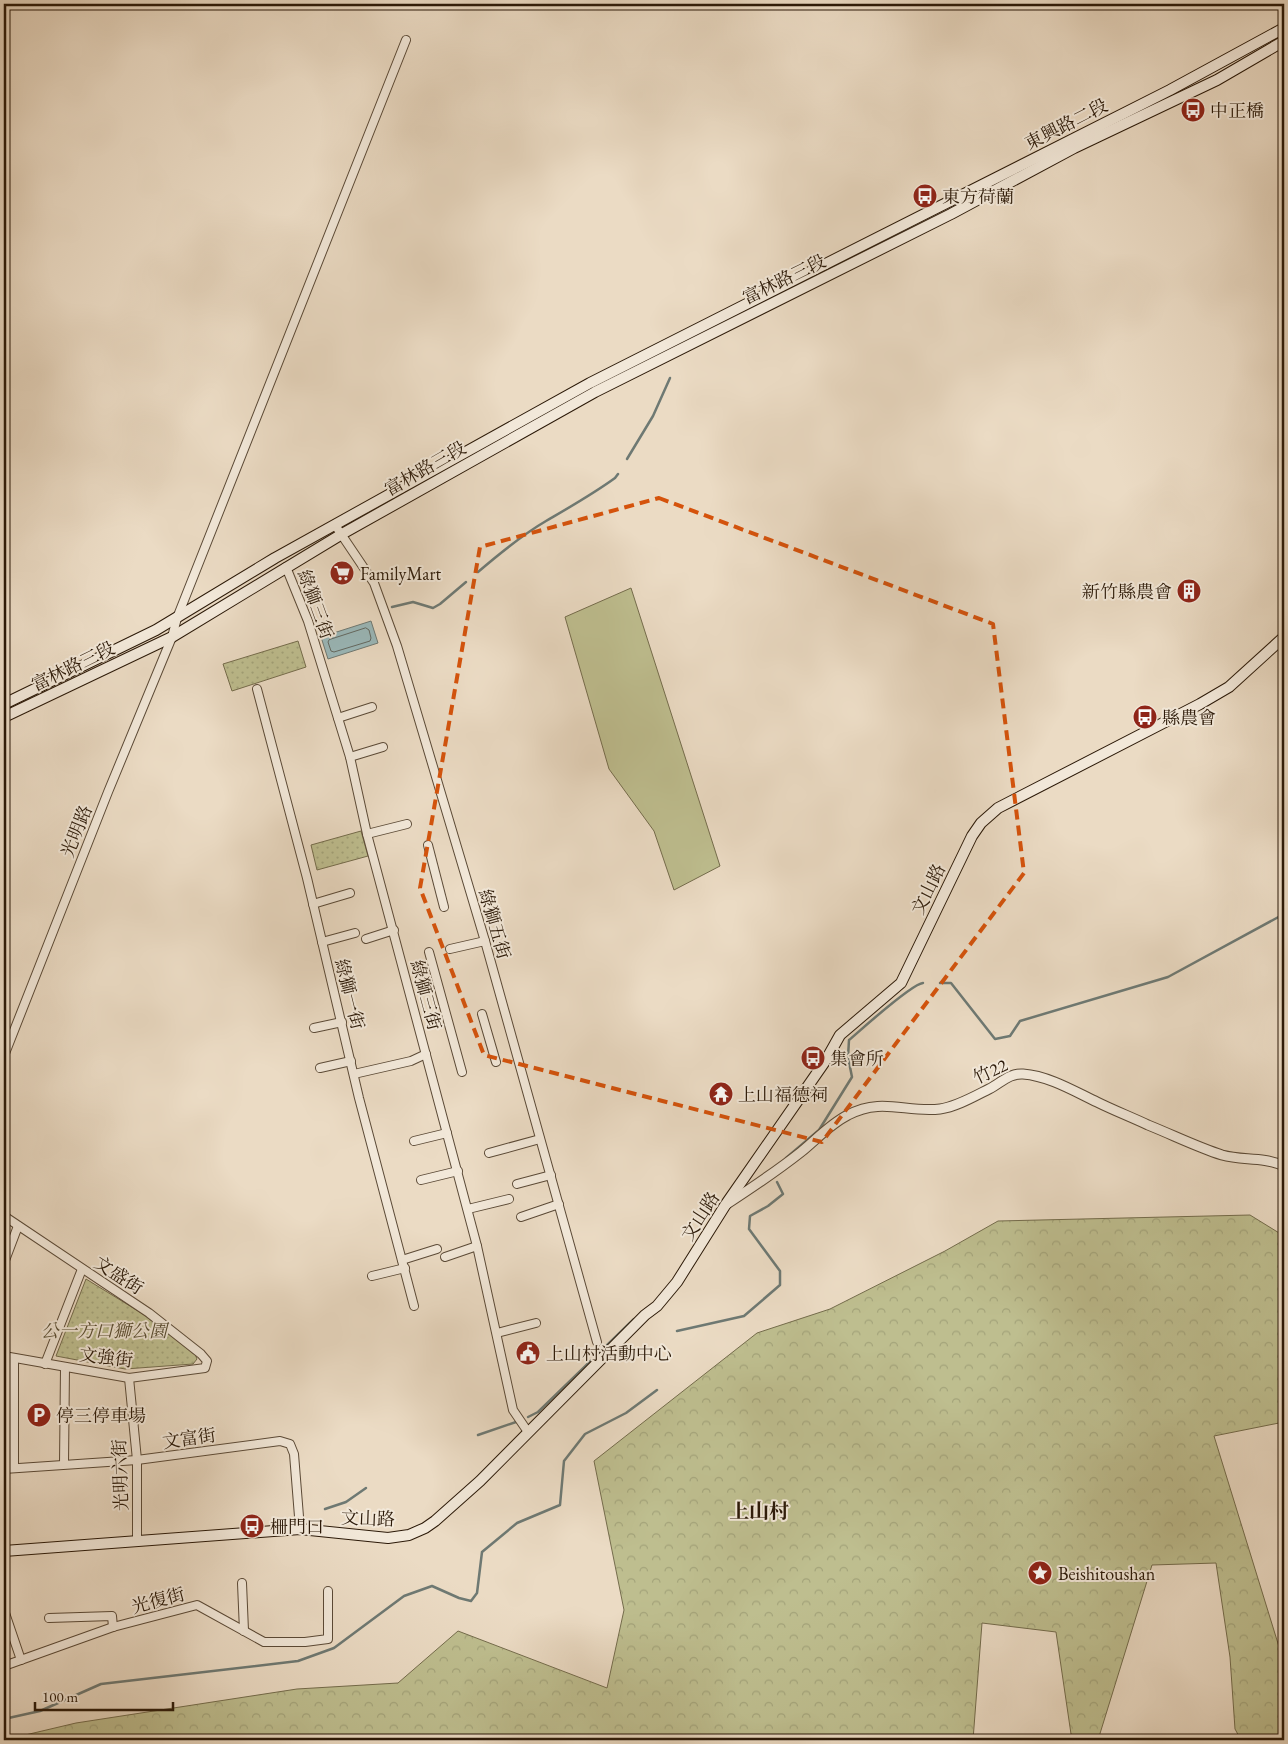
<svg xmlns="http://www.w3.org/2000/svg" width="1288" height="1744" font-family="'EB Garamond','Noto Serif TC',serif">
<defs>
<pattern id="forest-crowns" width="20" height="18" patternUnits="userSpaceOnUse" patternTransform="scale(1.25)"><rect width="20" height="18" fill="#bebe8f"/><path d="M2 6a3 3 0 1 1 6 0M12 15a3 3 0 1 1 6 0" fill="none" stroke="#a3a37a"/></pattern>
<pattern id="park-dots" width="8" height="8" patternUnits="userSpaceOnUse" patternTransform="scale(1.25)"><rect width="8" height="8" fill="#bebe8f"/><path d="M2 2h.1M6 6h.1" fill="none" stroke="#a3a37a" stroke-width="1.8" stroke-linecap="round"/></pattern>
</defs>
<rect width="100%" height="100%" fill="#ebdbc4"/>
<filter id="stains"><feTurbulence type="fractalNoise" baseFrequency=".004" numOctaves="4"/><feColorMatrix values="0 0 0 0 .2 0 0 0 0 .09 0 0 0 0 .02 0 0 0 .5 -.17"/></filter>
<radialGradient id="worn" r=".72"><stop offset=".6" stop-color="#630" stop-opacity="0"/><stop offset="1" stop-color="#630" stop-opacity=".3"/></radialGradient>
<polygon fill="#bebe8f" stroke="#746c4c" points="631,588 720,866 674,890 654,831 609,769 565,617"/>
<polygon fill="url(#forest-crowns)" stroke="#746c4c" points="1250,1215 1284,1236 1284,1422 1214,1436 1284,1663 1284,1740 1241,1740 1235,1729 1230,1657 1216,1563 1152,1565 1098,1740 1090,1740 1071,1734 1056,1632 982,1623 973,1740 4,1740 76,1723 297,1689 398,1683 458,1631 607,1688 624,1610 594,1461 757,1333 830,1309 945,1251 998,1221"/>
<g fill="url(#park-dots)" stroke="#746c4c">
<polygon points="298,641 306,667 232,691 223,664"/>
<polygon points="361,831 368,856 317,870 311,845"/>
<polygon points="86,1279 143,1314 195,1354 197,1359 193,1364 125,1369 56,1356"/>
</g>
<polygon fill="#9ab9bb" stroke="#6e7973" points="371,621 378,643 328,659 321,637"/>
<g fill="none" stroke-linecap="round" stroke-linejoin="round">
<polygon stroke="#626962" stroke-width="1" points="366,628 369,630 371,638 370,641 334,652 331,651 328,642 329,640"/>
<g stroke="#6e7973" stroke-width="2.5">
<polyline points="627,459 653,416 670,378"/>
<path d="M478 572C499 554 522 535 546 521 570 507 593 494 615 478L618 474"/>
<polyline points="392,607 413,602 433,608 440,604 466,582"/>
<polyline points="940,983 951,983 995,1039 1010,1036 1020,1021 1168,977 1284,914"/>
<path d="M786 1158 819 1130 852 1077 848 1057 849 1040C861 1030 911 984 923 983"/>
<polyline points="677,1331 744,1316 780,1285 780,1271 749,1229 750,1216 768,1206 783,1194 777,1182"/>
<polyline points="528,1417 538,1412 634,1319"/>
<polyline points="478,1435 516,1422"/>
<polyline points="325,1509 346,1502 366,1488"/>
<polyline points="4,1719 40,1711 101,1684 298,1661 334,1648 404,1596 432,1586 459,1598 471,1601 477,1593 482,1552 517,1523 560,1505 564,1461 585,1434 626,1413 657,1390"/>
</g>
<defs>
<g id="minor">
<polyline points="335,525 374,583 397,646 485,941 597,1342"/>
<polyline points="286,567 308,621 350,757 367,834 477,1246 513,1410 528,1432"/>
<polyline points="257,689 307,878 359,1098 414,1306"/>
<polyline points="338,718 372,707"/>
<polyline points="350,757 383,747"/>
<polyline points="367,834 407,824"/>
<polyline points="428,845 444,907"/>
<polyline points="313,904 350,893"/>
<polyline points="366,939 394,930"/>
<polyline points="322,942 355,933"/>
<polyline points="450,949 485,941"/>
<polyline points="429,952 462,1072"/>
<polyline points="482,1014 496,1062"/>
<polyline points="314,1028 342,1022"/>
<polyline points="4,1056 108,792 172,637 177,618 406,40"/>
<polyline points="320,1068 351,1061"/>
<polyline points="354,1074 411,1061 426,1054"/>
<polyline points="414,1141 447,1133"/>
<polyline points="489,1153 540,1139"/>
<polyline points="421,1180 458,1171"/>
<polyline points="517,1184 551,1175"/>
<polyline points="468,1209 509,1199"/>
<polyline points="4,1216 149,1313 201,1354 207,1361 205,1368 129,1378 4,1356"/>
<polyline points="521,1217 559,1204"/>
<polyline points="445,1257 477,1246"/>
<polyline points="402,1260 437,1249"/>
<polyline points="4,1263 18,1226"/>
<polyline points="372,1276 405,1268"/>
<polyline points="497,1333 536,1323"/>
<polyline points="45,1364 82,1269"/>
<polyline points="129,1378 137,1460 137,1541"/>
<polyline points="1284,1429 1284,1434"/>
<polyline points="64,1464 65,1367"/>
<polyline points="14,1468 14,1359"/>
<polyline points="4,1469 137,1460 280,1441 290,1444 294,1454 300,1529"/>
<polyline points="242,1583 244,1631"/>
<polyline points="4,1610 21,1660"/>
<polyline points="49,1618 112,1616 113,1627"/>
<polyline points="4,1666 113,1627 197,1605 264,1642 305,1642 328,1639 328,1591"/>
</g>
<path id="tertiary" d="M727 1204C753 1187 777 1171 801 1152 817 1139 830 1124 848 1115 882 1097 906 1113 940 1109 956 1107 975 1096 989 1089 1001 1083 1009 1073 1023 1074 1049 1076 1074 1091 1097 1102 1113 1110 1131 1117 1148 1125 1173 1135 1197 1147 1222 1155 1243 1161 1261 1156 1284 1166"/>
<g id="secondary">
<polyline points="4,704 156,630 275,558 590,383 1170,90 1284,28"/>
<polyline points="4,717 172,637 342,534 595,392 951,214 1074,148 1217,80 1284,41"/>
<polyline points="4,1551 300,1529 388,1538 409,1535 425,1528 435,1521 480,1481 645,1315 657,1306 677,1282 726,1204 826,1060 840,1035 901,983 972,836 981,823 998,808 1200,704 1229,687 1284,637"/>
</g>
</defs>
<use href="#minor" stroke="#5b4a37" stroke-width="10"/>
<use href="#tertiary" stroke="#5b4a37" stroke-width="11"/>
<use href="#secondary" stroke="#2b1908" stroke-width="12"/>
<use href="#minor" stroke="#f2e8d9" stroke-width="8"/>
<use href="#tertiary" stroke="#f2e8d9" stroke-width="9"/>
<use href="#secondary" stroke="#f2e8d9" stroke-width="10"/>
</g>
<path fill="none" stroke="#d5530c" stroke-width="4" stroke-dasharray="10 6" stroke-linejoin="round" d="M659 498 993 624 1024 873 822 1142 484 1055 420 888 480 547Z"/>
<defs>
<symbol id="bus-disc" viewBox="-11 -11 22 22"><circle r="9.5" fill="#8f2418" stroke="#f2e8d9"/><path d="M-5-6H5V4H4V6H2V4H-2V6H-4V4H-5ZM-3.5-4V0h7V-4ZM-3.5 1.2v1.5H-2V1.2ZM2 1.2v1.5H3.5V1.2Z" fill="#fff"/></symbol>
<symbol id="supermarket-disc" viewBox="-11 -11 22 22"><circle r="9.5" fill="#8f2418" stroke="#f2e8d9"/><path d="M-6-5.5h2.5l.6 2H6L4.5 2H-2.5L-4.4-4H-6ZM-1.5 3.2a1.3 1.3 0 1 0 .1 0ZM3 3.2a1.3 1.3 0 1 0 .1 0Z" fill="#fff"/></symbol>
<symbol id="building-disc" viewBox="-11 -11 22 22"><circle r="9.5" fill="#8f2418" stroke="#f2e8d9"/><path d="M-4-6H4V6H1V3H-1V6H-4ZM-2.5-4.3h1.7v1.8h-1.7ZM.8-4.3h1.7v1.8H.8ZM-2.5-1h1.7V.8h-1.7ZM.8-1h1.7V.8H.8Z" fill="#fff"/></symbol>
<symbol id="temple-disc" viewBox="-11 -11 22 22"><circle r="9.5" fill="#8f2418" stroke="#f2e8d9"/><path d="M0-6L5-2H3V0L6.5 2.5H4V6H1.5V3h-3V6H-4V2.5H-6.5L-3 0V-2H-5Z" fill="#fff"/></symbol>
<symbol id="civic-disc" viewBox="-11 -11 22 22"><circle r="9.5" fill="#8f2418" stroke="#f2e8d9"/><path d="M-.6-6.5H3V-4.5H.6V-3L4-1V1h2V6H-6V1h2V-1L-.6-3ZM-1.2 2.5V6h2.4V2.5Z" fill="#fff"/></symbol>
<symbol id="parking-disc" viewBox="-11 -11 22 22"><circle r="9.5" fill="#8f2418" stroke="#f2e8d9"/><path d="M-3.5-5.5H1a3.5 3.5 0 0 1 0 7H-1V5.5H-3.5ZM-1-3.4V-.6H.8a1.4 1.4 0 0 0 0-2.8Z" fill="#fff"/></symbol>
<symbol id="sight-disc" viewBox="-11 -11 22 22"><circle r="9.5" fill="#8f2418" stroke="#f2e8d9"/><path d="M0-6L1.8-2.2L6-1.7L2.9 1.2L3.7 5.4L0 3.3L-3.7 5.4L-2.9 1.2L-6-1.7L-1.8-2.2Z" fill="#fff"/></symbol>
</defs>
<g fill-rule="evenodd">
<use href="#bus-disc" x="1179" y="96" width="28" height="28"/>
<use href="#bus-disc" x="911" y="182" width="28" height="28"/>
<use href="#supermarket-disc" x="328" y="559" width="28" height="28"/>
<use href="#building-disc" x="1175" y="577" width="28" height="28"/>
<use href="#bus-disc" x="1131" y="703" width="28" height="28"/>
<use href="#bus-disc" x="799" y="1044" width="28" height="28"/>
<use href="#temple-disc" x="707" y="1080" width="28" height="28"/>
<use href="#civic-disc" x="514" y="1339" width="28" height="28"/>
<use href="#parking-disc" x="25" y="1401" width="28" height="28"/>
<use href="#bus-disc" x="238" y="1512" width="28" height="28"/>
<use href="#sight-disc" x="1026" y="1559" width="28" height="28"/>
</g>
<g text-anchor="middle" dominant-baseline="central" stroke-width="4" stroke-linejoin="round" paint-order="stroke">
<g font-size="18" fill="#2b1908" stroke="#f2e8d9" text-anchor="start">
<text x="1210" y="110">中正橋</text>
<text x="942" y="196">東方荷蘭</text>
<text x="360" y="573">FamilyMart</text>
<text x="1172" y="591" text-anchor="end">新竹縣農會</text>
<text x="1162" y="717">縣農會</text>
<text x="830" y="1058">集會所</text>
<text x="738" y="1094">上山福德祠</text>
<text x="546" y="1353">上山村活動中心</text>
<text x="56" y="1415">停三停車場</text>
<text x="270" y="1526">柵門口</text>
<text x="1058" y="1573">Beishitoushan</text>
</g>
<g font-size="18" fill="#2b1908" stroke="#f2e8d9">
<text transform="translate(1066 124) rotate(-27)">東興路二段</text>
<text transform="translate(784 279) rotate(-26)">富林路三段</text>
<text transform="translate(425 468) rotate(-30)">富林路三段</text>
<text transform="translate(316 604) rotate(70)">綠獅三街</text>
<text transform="translate(73 666) rotate(-26)">富林路三段</text>
<text transform="translate(76 831) rotate(-68)">光明路</text>
<text transform="translate(928 889) rotate(-64)">文山路</text>
<text transform="translate(495 924) rotate(74)">綠獅五街</text>
<text transform="translate(350 994) rotate(76)">綠獅一街</text>
<text transform="translate(426 995) rotate(75)">綠獅三街</text>
<text transform="translate(990 1071) rotate(-25)">竹22</text>
<text transform="translate(700 1216) rotate(-57)">文山路</text>
<text transform="translate(119 1275) rotate(33)">文盛街</text>
<text transform="translate(106 1357) rotate(7)">文強街</text>
<text transform="translate(189 1438) rotate(-8)">文富街</text>
<text transform="translate(120 1475) rotate(-92)">光明六街</text>
<text transform="translate(368 1518) rotate(2)">文山路</text>
<text transform="translate(158 1600) rotate(-15)">光復街</text>
</g>
<g font-size="18" font-style="italic" fill="#574b30" stroke="#f2e8d9">
<text x="104" y="1330">公一方口獅公園</text>
</g>
<g font-size="20" font-weight="bold" fill="#2b1908" stroke="#f2e8d9">
<text x="759" y="1511">上山村</text>
</g>
</g>
<rect width="1288" height="1744" fill="none" stroke="#ebdbc4" stroke-width="20"/>
<rect x="5" y="5" width="1278" height="1734" fill="none" stroke="#2b1908" stroke-width="2.5"/>
<rect x="10" y="10" width="1268" height="1724" fill="none" stroke="#2b1908"/>
<path d="M35 1702v8h138v-8" fill="none" stroke="#2b1908" stroke-width="2.5"/>
<text x="42" y="1702" font-size="15" fill="#2b1908" stroke="#f2e8d9" stroke-width="4" paint-order="stroke">100 m</text>
<rect width="100%" height="100%" filter="url(#stains)"/>
<rect width="100%" height="100%" fill="url(#worn)"/>
</svg>
